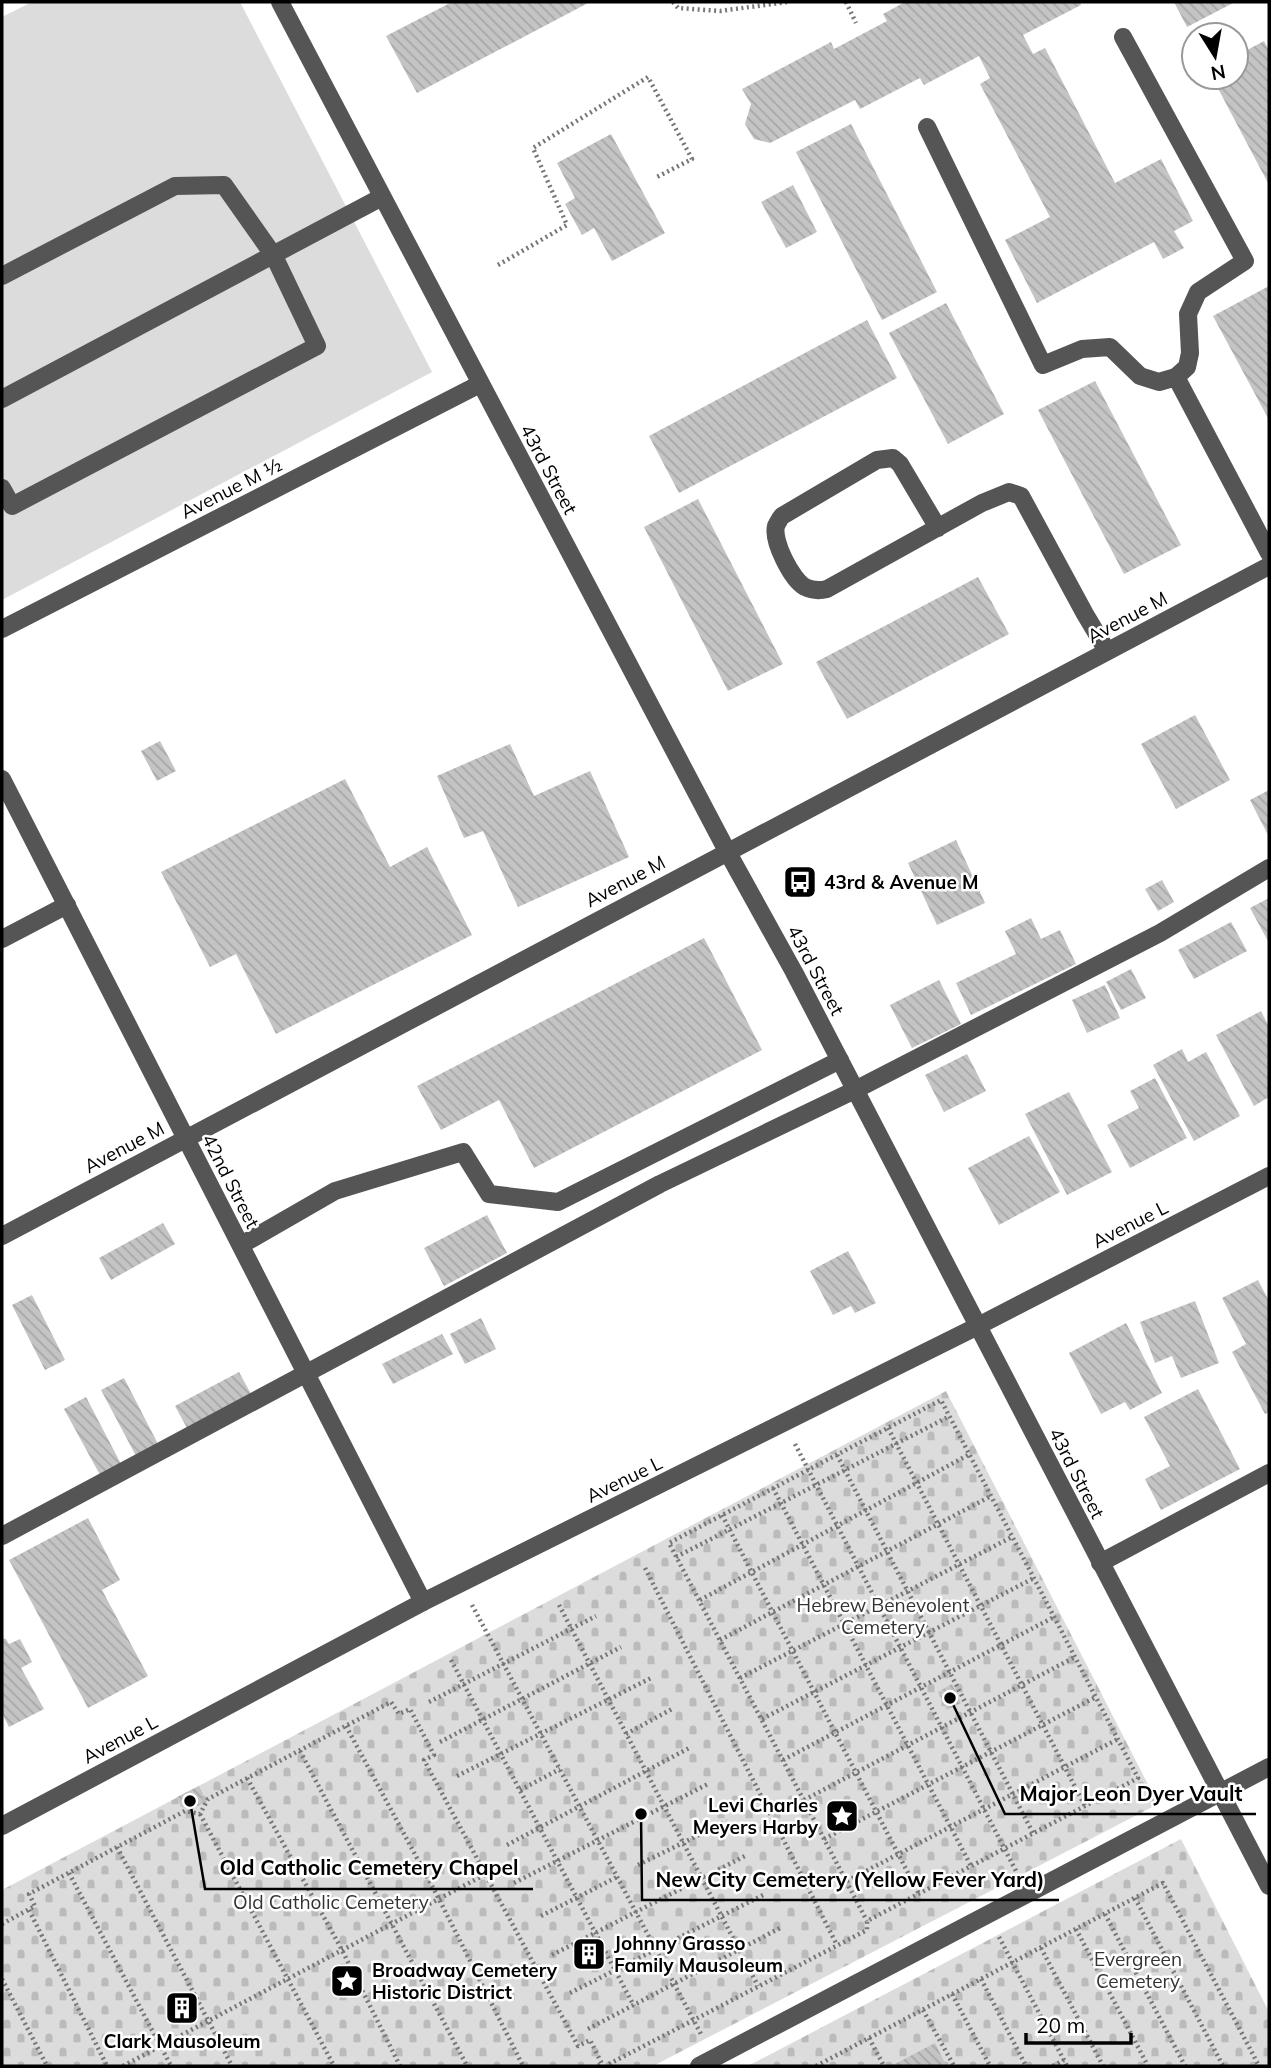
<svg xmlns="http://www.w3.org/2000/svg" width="1271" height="2068" font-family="Mulish,sans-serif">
<defs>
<pattern id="cemetery-stones" width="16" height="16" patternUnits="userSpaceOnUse" patternTransform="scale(1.75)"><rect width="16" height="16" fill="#dcdcdc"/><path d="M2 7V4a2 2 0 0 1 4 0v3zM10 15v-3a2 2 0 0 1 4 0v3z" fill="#bbb"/></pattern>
<pattern id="building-back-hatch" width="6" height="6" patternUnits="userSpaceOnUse" patternTransform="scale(1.75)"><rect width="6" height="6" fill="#c4c4c4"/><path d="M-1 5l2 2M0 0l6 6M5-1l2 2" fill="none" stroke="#a7a7a7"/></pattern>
</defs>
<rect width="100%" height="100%" fill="#fff"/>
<polygon fill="#dcdcdc" points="32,2 240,2 432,372 2,600 2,17"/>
<g fill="url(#cemetery-stones)">
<polygon points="946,1391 1158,1804 653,2066 2,2066 2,1890"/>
<polygon points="1181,1839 1269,2012 1269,2066 748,2066"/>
</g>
<g fill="url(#building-back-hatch)">
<polygon points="452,2 590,2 417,93 386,36"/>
<polygon points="905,2 1080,2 1081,5 1023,35 1033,54 1045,48 1115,183 1161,159 1193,221 1174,231 1184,248 1163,259 1154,242 1037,303 1005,240 1050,217 980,84 990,78 979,56 924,85 920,78 860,109 855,100 770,143 754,139 745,124 751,104 742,89 831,42 834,49 887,21 883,14"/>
<polygon points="1174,2 1235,2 1187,27"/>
<polygon points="1264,41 1269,51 1269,185 1212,77 1236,77 1236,56"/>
<polygon points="851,124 937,292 882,320 796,152"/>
<polygon points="611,134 665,233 612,261 594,228 582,235 565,204 575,198 557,163"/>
<polygon points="793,185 817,232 786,248 761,202"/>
<polygon points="1269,286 1269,420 1213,316"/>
<polygon points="946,303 1004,414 948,444 889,333"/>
<polygon points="867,320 897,378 679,493 649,436"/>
<polygon points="1095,381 1181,545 1124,574 1038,410"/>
<polygon points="698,499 783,664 728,691 644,527"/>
<polygon points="978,577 1009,634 847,719 816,662"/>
<polygon points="1195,715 1230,780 1176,809 1141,744"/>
<polygon points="160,741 176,771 157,781 141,751"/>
<polygon points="510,744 534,796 590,771 629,857 518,907 483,831 464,838 437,776"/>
<polygon points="345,779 390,867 427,847 472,935 276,1034 236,954 210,967 161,872"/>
<polygon points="1269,790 1269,837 1250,800"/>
<polygon points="956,840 985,903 937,925 908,863"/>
<polygon points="1162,880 1174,902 1158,911 1145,889"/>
<polygon points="1269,898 1269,943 1250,908"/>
<polygon points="1031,918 1041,939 1060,930 1076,964 971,1015 956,983 1016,954 1005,931"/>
<polygon points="1231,922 1247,951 1194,979 1178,950"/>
<polygon points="704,938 762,1050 534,1168 499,1100 441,1130 417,1086"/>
<polygon points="1131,969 1146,998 1121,1010 1106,982"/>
<polygon points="939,980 961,1024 912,1048 890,1005"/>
<polygon points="1105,985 1120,1018 1087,1033 1072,1000"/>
<polygon points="1261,1011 1269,1027 1269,1097 1254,1106 1216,1035"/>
<polygon points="1182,1049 1188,1062 1206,1052 1240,1116 1194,1141 1153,1065"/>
<polygon points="967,1054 986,1091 944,1112 925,1075"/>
<polygon points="1155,1078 1187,1138 1130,1168 1107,1125 1139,1108 1130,1091"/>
<polygon points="1069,1092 1112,1172 1067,1195 1025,1114"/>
<polygon points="1029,1136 1060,1192 999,1225 968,1168"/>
<polygon points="487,1215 507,1253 444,1286 424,1248"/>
<polygon points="163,1223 175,1244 111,1280 99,1258"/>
<polygon points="848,1251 876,1303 855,1313 851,1306 833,1315 810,1271"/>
<polygon points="1258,1280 1269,1301 1269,1412 1265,1414 1232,1352 1246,1344 1222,1298"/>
<polygon points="32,1295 65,1360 45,1370 12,1305"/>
<polygon points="1195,1301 1219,1363 1181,1378 1172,1356 1155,1363 1140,1322"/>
<polygon points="481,1318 496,1349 465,1364 450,1334"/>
<polygon points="1126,1323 1162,1393 1130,1410 1125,1402 1101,1414 1069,1353"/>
<polygon points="442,1334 453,1354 393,1384 382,1364"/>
<polygon points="239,1372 251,1394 187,1428 175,1406"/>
<polygon points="124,1378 158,1444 136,1456 101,1390"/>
<polygon points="1198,1389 1240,1469 1161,1510 1145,1479 1170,1466 1144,1417"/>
<polygon points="86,1397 121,1464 100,1475 64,1409"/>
<polygon points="88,1518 120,1580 102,1590 148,1676 88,1708 9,1560"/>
<polygon points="2,1638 6,1639 9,1644 20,1639 32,1662 21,1668 44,1709 9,1727 2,1713"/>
<polygon points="952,1684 961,1703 947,1710 938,1692"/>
<polygon points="199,1786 203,1794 202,1804 192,1809 181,1807 177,1797"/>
<polygon points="593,1941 603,1959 584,1968 575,1950"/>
<polygon points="187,1994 197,2012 177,2023 167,2004"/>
<polygon points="935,2043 946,2065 891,2066"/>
</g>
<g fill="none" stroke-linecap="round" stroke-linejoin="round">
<g stroke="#777" stroke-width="4.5" stroke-dasharray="2 3.5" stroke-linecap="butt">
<polyline points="673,2 678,8 720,11 787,2"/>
<polyline points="846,2 856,23"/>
<polyline points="498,265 567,225 533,148 648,77 692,159 655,178"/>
<polyline points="888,1428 1085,1806"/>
<polyline points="795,1444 1016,1871"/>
<polyline points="837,1455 1033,1833"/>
<polyline points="773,1488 971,1866"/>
<polyline points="722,1515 919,1894"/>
<polyline points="676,1557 950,1416"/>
<polyline points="645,1568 837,1945"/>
<polyline points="700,1600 970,1454"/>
<polyline points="472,1605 702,2036"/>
<polyline points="559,1605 758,1986"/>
<polyline points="720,1640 991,1496"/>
<polyline points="451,1660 634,2006"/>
<polyline points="740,1678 1012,1537"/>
<polyline points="429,1702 596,1616"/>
<polyline points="762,1719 1034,1578"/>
<polyline points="346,1726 439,1899 523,2066"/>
<polyline points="626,1734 672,1709"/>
<polyline points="440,1742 621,1647"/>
<polyline points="300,1751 467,2066"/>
<polyline points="783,1760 1054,1617"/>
<polyline points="457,1776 653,1677"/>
<polyline points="247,1778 342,1950 400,2066"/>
<polyline points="520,1790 560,1769"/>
<polyline points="804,1800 1075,1657"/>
<polyline points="200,1814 334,2066"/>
<polyline points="824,1839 1096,1697"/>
<polyline points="507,1845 691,1747"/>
<polyline points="117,1847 232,2066"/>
<polyline points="638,1865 727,1821"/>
<polyline points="69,1873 171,2066"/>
<polyline points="847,1881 1118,1739"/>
<polyline points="514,1883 710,1783"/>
<polyline points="1135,1898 1223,2066"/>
<polyline points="29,1910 107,2066"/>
<polyline points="1105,1914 1185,2066"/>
<polyline points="541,1916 617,1877"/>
<polyline points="2,1924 35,1906 29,1894 185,1811 200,1814 208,1799 391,1702 399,1714 410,1709 434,1755 424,1760 578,2046 590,2040 602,2064 597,2066"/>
<polyline points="1076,1929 1148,2066"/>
<polyline points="999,1937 1067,2066"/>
<polyline points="1041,1948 1103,2066"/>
<polyline points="552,1955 745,1856"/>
<polyline points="2,1979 47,2066"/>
<polyline points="981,1979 1026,2066"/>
<polyline points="570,1993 765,1894"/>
<polyline points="952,1994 990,2066"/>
<polyline points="923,2010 954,2066"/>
<polyline points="588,2029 780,1928"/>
<polyline points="869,2038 884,2066"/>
<polyline points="609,2064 867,1930 867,1921 1138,1778 941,1400 669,1543 867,1921"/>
<polyline points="123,2066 486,1874"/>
<polyline points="816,2066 1163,1883 1259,2066"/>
<polyline points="1053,2066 1064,2060"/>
</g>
<g stroke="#555" stroke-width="18">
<polyline points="280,2 727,851 794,972 1269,1886"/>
<polyline points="1123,37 1245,261 1198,292 1188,314 1190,353 1187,367 1176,377"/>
<polyline points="927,127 1043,365 1082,349 1110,347 1140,376 1159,382 1176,377 1269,553"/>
<polyline points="2,276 175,186 224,185 274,256 317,346 12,506 2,488"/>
<polyline points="2,399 382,197"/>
<path d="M938 528 900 464 893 458 877 460 782 516C780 518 777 524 776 526 772 541 792 580 805 587 813 591 819 591 827 589L982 503 1009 492 1021 496 1085 614 1107 651"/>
<polyline points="2,629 480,384"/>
<polyline points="2,779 423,1602"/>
<polyline points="2,939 67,905"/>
<polyline points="2,1236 1269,566"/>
<polyline points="241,1245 335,1191 463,1152 489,1194 558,1202 840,1060"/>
<polyline points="2,1536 660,1184 855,1090 1160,933 1269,868"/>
<polyline points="1100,1563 1269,1473"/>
<polyline points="2,1826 423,1602 978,1326 1269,1176"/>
<polyline points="699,2066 1269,1767"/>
</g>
</g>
<defs>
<symbol id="bus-square" viewBox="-11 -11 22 22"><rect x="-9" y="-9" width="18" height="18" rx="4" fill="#000" stroke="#fff"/><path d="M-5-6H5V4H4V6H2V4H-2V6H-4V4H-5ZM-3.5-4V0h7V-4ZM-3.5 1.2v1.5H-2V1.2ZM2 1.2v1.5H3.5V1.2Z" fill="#fff"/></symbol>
<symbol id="sight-square" viewBox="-11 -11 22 22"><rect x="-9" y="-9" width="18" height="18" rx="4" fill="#000" stroke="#fff"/><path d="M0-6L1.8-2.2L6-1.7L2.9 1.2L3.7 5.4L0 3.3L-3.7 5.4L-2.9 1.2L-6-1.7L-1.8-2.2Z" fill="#fff"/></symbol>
<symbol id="building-square" viewBox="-11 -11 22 22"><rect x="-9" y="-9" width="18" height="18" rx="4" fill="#000" stroke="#fff"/><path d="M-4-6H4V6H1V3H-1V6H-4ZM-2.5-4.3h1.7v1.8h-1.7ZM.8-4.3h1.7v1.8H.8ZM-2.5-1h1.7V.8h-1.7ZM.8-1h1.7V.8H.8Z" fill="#fff"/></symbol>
</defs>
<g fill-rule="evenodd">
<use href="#bus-square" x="781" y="863" width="38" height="38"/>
<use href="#sight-square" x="823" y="1797" width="38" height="38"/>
<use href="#building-square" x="570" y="1935" width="38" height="38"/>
<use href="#sight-square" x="328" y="1962" width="38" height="38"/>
<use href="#building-square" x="163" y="1989" width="38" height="38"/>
</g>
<g text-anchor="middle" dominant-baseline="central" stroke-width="5" stroke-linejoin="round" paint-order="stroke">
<g font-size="19" fill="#000" stroke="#fff">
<text transform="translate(549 469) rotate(62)">43rd Street</text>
<text transform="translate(231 488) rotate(-27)">Avenue M ½</text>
<text transform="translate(1127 617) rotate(-28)">Avenue M</text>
<text transform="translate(625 881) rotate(-28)">Avenue M</text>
<text transform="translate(816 970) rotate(62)">43rd Street</text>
<text transform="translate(124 1147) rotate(-28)">Avenue M</text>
<text transform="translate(231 1181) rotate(63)">42nd Street</text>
<text transform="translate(1130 1224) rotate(-27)">Avenue L</text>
<text transform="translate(1077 1473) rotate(63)">43rd Street</text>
<text transform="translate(624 1479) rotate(-26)">Avenue L</text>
<text transform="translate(120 1739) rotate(-28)">Avenue L</text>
</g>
<g font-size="19" font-weight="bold" fill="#000" stroke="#fff" text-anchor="start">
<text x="824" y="882">43rd &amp; Avenue M</text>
<text x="818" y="1805" text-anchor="end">Levi Charles<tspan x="818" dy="22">Meyers Harby</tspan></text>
<text x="614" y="1943">Johnny Grasso<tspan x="614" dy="22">Family Mausoleum</tspan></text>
<text x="372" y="1970">Broadway Cemetery<tspan x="372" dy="22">Historic District</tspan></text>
<text x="182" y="2041" text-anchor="middle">Clark Mausoleum</text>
</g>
<g font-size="19" fill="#333" stroke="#fff">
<text x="883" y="1605">Hebrew Benevolent<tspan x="883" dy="22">Cemetery</tspan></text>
<text x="331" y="1902">Old Catholic Cemetery</text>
<text x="1138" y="1959">Evergreen<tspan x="1138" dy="22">Cemetery</tspan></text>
</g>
</g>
<path fill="none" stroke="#000" stroke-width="2.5" d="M950 1698L1005 1814H1256M190 1801L205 1889H533M641 1814L642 1900H1059"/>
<g fill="#000" stroke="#fff" stroke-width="2.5">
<circle cx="950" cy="1698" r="7"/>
<circle cx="190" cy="1801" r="7"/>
<circle cx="641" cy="1814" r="7"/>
</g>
<g font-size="21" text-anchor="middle" font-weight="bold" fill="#000" stroke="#fff" stroke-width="5" stroke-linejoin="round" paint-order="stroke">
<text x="1131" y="1801">Major Leon Dyer Vault</text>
<text x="369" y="1875">Old Catholic Cemetery Chapel</text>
<text x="850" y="1887">New City Cemetery (Yellow Fever Yard)</text>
</g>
<rect width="1271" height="2068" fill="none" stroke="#000000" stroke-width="7"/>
<g transform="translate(1215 56) rotate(169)"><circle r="33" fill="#ffffff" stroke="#999999" stroke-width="2"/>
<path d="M0-5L12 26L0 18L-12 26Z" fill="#000000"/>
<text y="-10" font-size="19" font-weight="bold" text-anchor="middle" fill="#000000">N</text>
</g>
<path d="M1026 2033v10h105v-10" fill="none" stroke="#000000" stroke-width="3.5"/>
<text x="1036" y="2033" font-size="21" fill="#000000" stroke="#ffffff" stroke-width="5" paint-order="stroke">20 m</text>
</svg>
